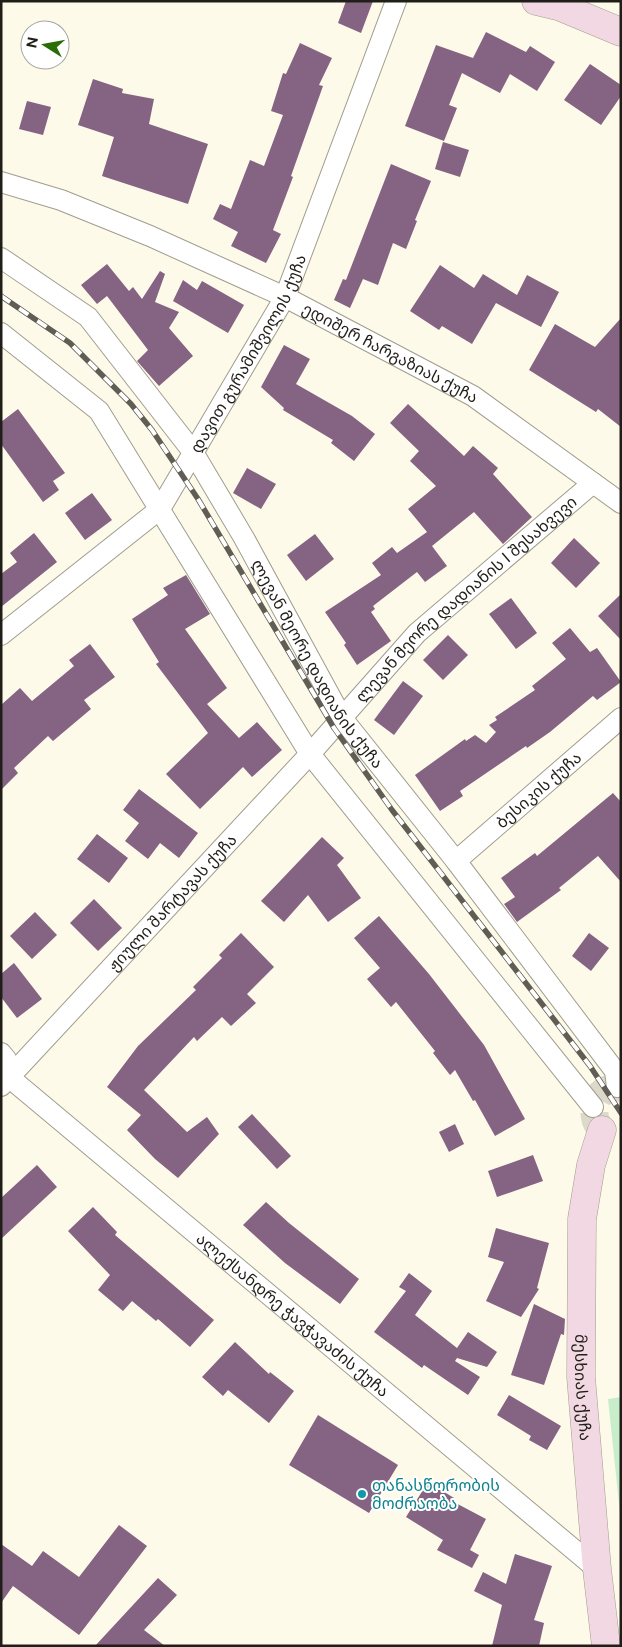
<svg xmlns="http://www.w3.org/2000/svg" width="622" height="1647" font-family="'Public Sans','Noto Sans Georgian',sans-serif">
<rect width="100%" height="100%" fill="#fefae9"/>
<polygon fill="#c8edcb" points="621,1397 621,1513 620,1513 608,1399"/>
<g fill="#846383">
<polygon points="346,1 373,1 361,33 338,23"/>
<polygon points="486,32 526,52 530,46 555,62 537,91 510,74 500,93 462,73 449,105 457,108 444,141 405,126 436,45 473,58"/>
<polygon points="300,43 332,58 319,85 323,86 291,176 293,177 273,230 281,234 266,263 231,246 238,232 213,219 220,204 231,209 250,160 264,166 283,115 271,111 283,73 286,74"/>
<polygon points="590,64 621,85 621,96 601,125 564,100"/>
<polygon points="93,79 123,89 122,93 154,99 149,124 208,144 188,204 102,176 114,137 78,125"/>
<polygon points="27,101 51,107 43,135 19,129"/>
<polygon points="443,142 469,150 460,177 435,169"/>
<polygon points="391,164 431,181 415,220 417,221 406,249 393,243 378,285 363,279 350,308 334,300 343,279 346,280"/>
<polygon points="107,264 129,291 133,287 142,299 160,271 165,274 155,302 179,312 169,328 193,356 159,386 137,361 148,350 107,296 97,304 81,285"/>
<polygon points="440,265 474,288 483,274 517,295 527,275 559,292 541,327 496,303 472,344 442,326 439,330 410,311"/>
<polygon points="183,280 197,290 202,281 244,305 228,333 173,301"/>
<polygon points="621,318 621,427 598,409 596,412 529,370 555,324 595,347"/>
<polygon points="284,345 310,359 296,384 352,416 375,434 354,461 331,443 333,440 283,410 284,408 261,387"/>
<polygon points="408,404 464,456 473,446 498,468 493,474 532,517 503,544 474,512 432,546 447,566 425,582 417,572 373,606 375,609 371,612 391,641 357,665 344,645 346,643 325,612 381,575 372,563 392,547 397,553 427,532 408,509 436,486 410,461 419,451 390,423"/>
<polygon points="18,409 65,473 53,481 59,490 43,502 1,444 1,422"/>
<polygon points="247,468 276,484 261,509 233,493"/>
<polygon points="92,493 112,520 85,540 65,513"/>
<polygon points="34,533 57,562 1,607 1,574 17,562 10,553"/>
<polygon points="315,534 334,559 306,581 287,555"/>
<polygon points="574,538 600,563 576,588 551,563"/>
<polygon points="186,575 210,614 185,629 227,688 207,704 239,738 257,722 282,750 252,777 243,767 200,809 166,774 208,733 156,664 159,662 132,619 168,595 163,588"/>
<polygon points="621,594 621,640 598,616"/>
<polygon points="511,598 537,633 516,649 489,614"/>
<polygon points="570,628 590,652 597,648 621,682 597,700 593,696 550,732 527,748 526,746 460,791 463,796 440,811 415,775 465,739 466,741 475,735 486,743 496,732 489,725 497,720 495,717 535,690 532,686 566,659 552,643"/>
<polygon points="448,635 468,655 443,680 423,660"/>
<polygon points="90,644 115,677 84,700 91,709 53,741 48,736 14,768 18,773 1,790 1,705 20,688 32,701 74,666 69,660"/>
<polygon points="403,681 423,696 394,735 374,720"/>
<polygon points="139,789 198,833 179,858 160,843 148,859 125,841 139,823 123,810"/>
<polygon points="613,793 621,802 621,882 598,856 559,888 561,890 517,922 504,904 515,897 501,878 535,853 537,856"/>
<polygon points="97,834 128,858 109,883 77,859"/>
<polygon points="322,837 344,858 337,865 361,898 328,922 308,895 284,922 261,901"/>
<polygon points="94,899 122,928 98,951 70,923"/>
<polygon points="35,912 57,935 32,959 10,936"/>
<polygon points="379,916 429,974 484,1045 525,1119 495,1136 475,1100 473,1101 455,1070 450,1075 433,1053 435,1051 396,1002 391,1007 367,979 380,968 354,938"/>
<polygon points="241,933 274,967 247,994 256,1003 231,1026 222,1017 197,1041 194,1037 144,1090 187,1132 207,1117 219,1134 178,1178 155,1159 127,1130 141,1115 107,1087 138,1046 196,990 193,987 222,958 219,955"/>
<polygon points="589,933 609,948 591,971 572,956"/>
<polygon points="14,963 42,999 17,1018 1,997 1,974"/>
<polygon points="252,1114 291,1156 277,1169 238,1127"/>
<polygon points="455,1124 464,1144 449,1152 439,1132"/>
<polygon points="533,1155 543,1181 497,1197 488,1171"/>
<polygon points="37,1165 57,1187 1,1239 1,1198"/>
<polygon points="266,1202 289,1223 359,1279 340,1304 285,1263 243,1225"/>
<polygon points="93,1207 117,1232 115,1235 214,1320 190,1347 158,1319 156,1321 132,1301 123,1311 98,1290 110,1275 68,1231"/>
<polygon points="496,1228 549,1243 537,1288 539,1289 521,1317 486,1301 504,1262 488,1257"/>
<polygon points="409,1273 432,1291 415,1315 457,1348 468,1332 497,1352 487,1367 457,1358 455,1361 480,1377 468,1395 424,1365 422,1368 374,1332 406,1291 399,1287"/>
<polygon points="534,1304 565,1319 564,1335 561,1334 544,1385 511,1375"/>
<polygon points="235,1342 269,1374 270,1372 294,1391 269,1423 228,1390 223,1396 202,1377"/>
<polygon points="509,1395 561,1426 547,1450 529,1440 531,1436 497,1415"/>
<polygon points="318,1415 398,1465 369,1513 289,1465"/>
<polygon points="428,1482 454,1498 452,1501 486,1519 470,1550 479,1555 472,1568 437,1550 443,1540 406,1517"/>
<polygon points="119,1525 147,1546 79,1635 13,1586 1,1603 1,1544 32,1566 43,1551 79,1577"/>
<polygon points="515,1554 552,1566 534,1620 544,1623 539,1646 492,1646 502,1605 474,1591 483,1572 506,1584"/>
<polygon points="158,1578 177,1595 144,1630 165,1646 95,1646"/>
</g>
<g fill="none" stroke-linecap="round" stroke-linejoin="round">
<path stroke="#ddd9ca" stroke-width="28" stroke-dasharray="28 14" stroke-linecap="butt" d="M621 1088C586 1082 585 1140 621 1135"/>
<defs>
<g id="street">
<path id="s1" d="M1 182 61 200 150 236 285 297 473 396 621 503"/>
<path id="s2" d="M1 258 88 317 193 452 244 538 342 718 456 861 615 1071 617 1087"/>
<polyline points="1,333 99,411 310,754 593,1107"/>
<path id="s3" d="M1 635 160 509 285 297 396 1"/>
<path id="s4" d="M456 861 621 718"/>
<path id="s5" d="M1 1053 6 1059 10 1078 597 1569"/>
<path id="s6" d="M1 1086 310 754 417 633 593 483"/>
</g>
<g id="secondary">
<polyline points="536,1 561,7 621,32"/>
<path id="s7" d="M602 1130 591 1165 582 1219 581 1377 597 1569 606 1646"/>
</g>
</defs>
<use href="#street" stroke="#a09d8d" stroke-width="22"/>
<use href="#secondary" stroke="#a09d8d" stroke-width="29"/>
<use href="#street" stroke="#fff" stroke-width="20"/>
<use href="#secondary" stroke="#f2d8e2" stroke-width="28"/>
<defs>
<polyline id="rail" points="1,296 70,343 131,404 152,430 198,499 334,728 392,810 590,1066 621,1113"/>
</defs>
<use href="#rail" stroke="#5f5d54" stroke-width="5.5"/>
<use href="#rail" stroke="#fff" stroke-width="4" stroke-dasharray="11" stroke-linecap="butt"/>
</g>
<circle fill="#0f9aa8" stroke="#fff" stroke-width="2" cx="362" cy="1494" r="5"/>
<g text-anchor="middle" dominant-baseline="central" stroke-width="4" stroke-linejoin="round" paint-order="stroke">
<g font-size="16" fill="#201e18" stroke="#fff">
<text stroke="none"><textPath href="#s3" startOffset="382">დავით გურამიშვილის ქუჩა</textPath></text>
<text stroke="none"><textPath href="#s1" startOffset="426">ედიშერ ჩარგაზიას ქუჩა</textPath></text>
<text stroke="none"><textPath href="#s6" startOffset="674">ლევან მეორე დადიანის I შესახვევი</textPath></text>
<text stroke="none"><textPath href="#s2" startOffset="522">ლევან მეორე დადიანის ქუჩა</textPath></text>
<text stroke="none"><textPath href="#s4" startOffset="109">ბესიკის ქუჩა</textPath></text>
<text stroke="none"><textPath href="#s6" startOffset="251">ჟიული შარტავას ქუჩა</textPath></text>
<text stroke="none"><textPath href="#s5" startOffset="396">ალექსანდრე ჭავჭავაძის ქუჩა</textPath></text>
<text stroke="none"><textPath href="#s7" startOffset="260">მესხიას ქუჩა</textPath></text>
</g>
<g font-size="16" fill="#0d838f" stroke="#fff" text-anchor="start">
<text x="372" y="1485">თანასწორობის<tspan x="372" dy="18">მოძრაობა</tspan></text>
</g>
</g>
<rect width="622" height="1647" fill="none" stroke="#201e18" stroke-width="5"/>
<g transform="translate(45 45) rotate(281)"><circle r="24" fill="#ffffff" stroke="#a6a5a3"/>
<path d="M0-4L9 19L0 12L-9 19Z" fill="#296d07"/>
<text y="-8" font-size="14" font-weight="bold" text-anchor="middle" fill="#201e18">N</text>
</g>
</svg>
